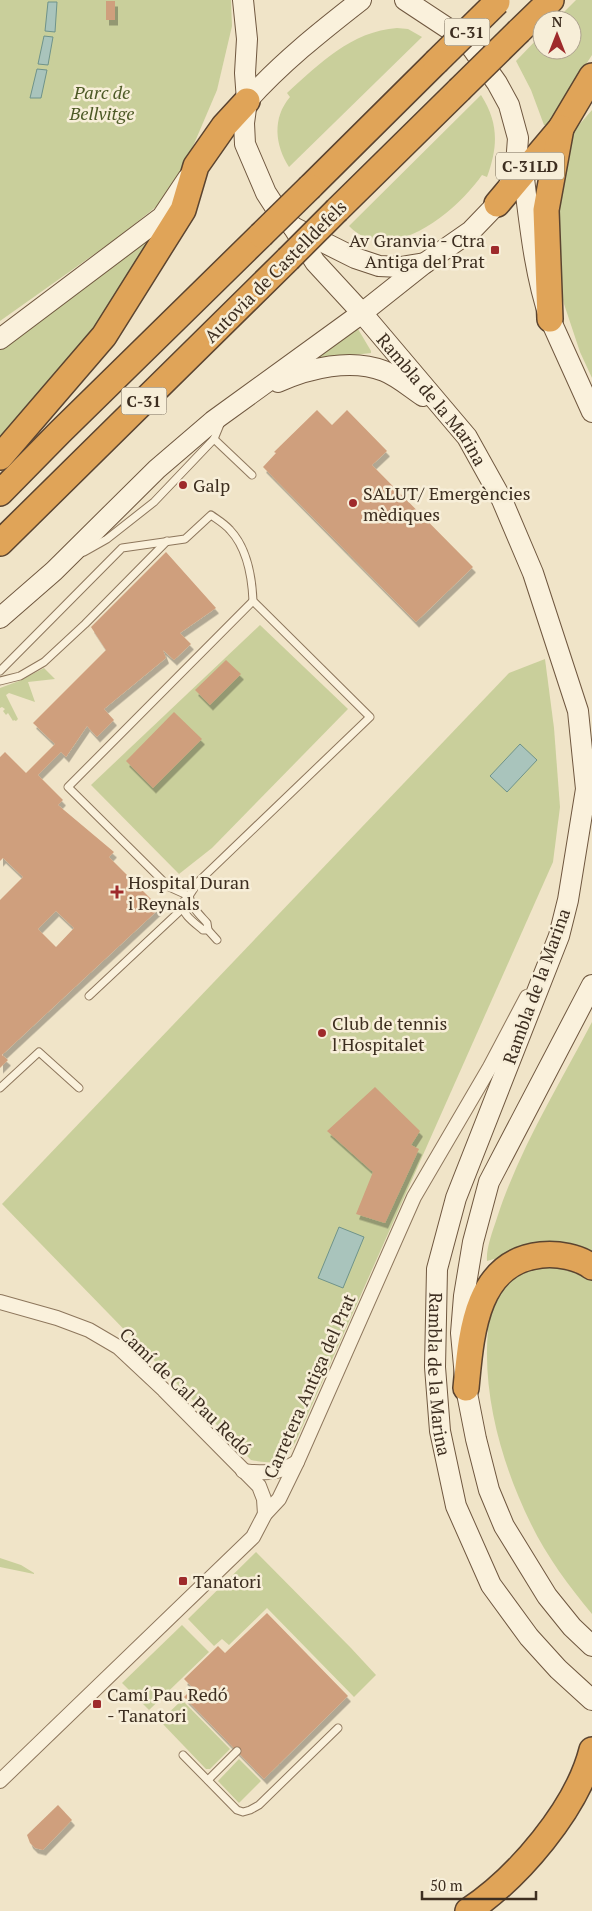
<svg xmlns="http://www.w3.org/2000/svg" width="592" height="1911" font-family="'PT Serif',serif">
<defs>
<filter id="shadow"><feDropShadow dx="3" dy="5.5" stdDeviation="0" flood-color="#0004"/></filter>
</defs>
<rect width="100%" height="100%" fill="#f0e4c8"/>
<g fill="#c9cf9b">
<polygon points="0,0 231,0 232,26 217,90 194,144 167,198 117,238 0,321"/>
<polygon points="576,0 592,0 592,55 547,125 544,125 531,90 516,61 542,34 542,50 572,50 572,20 556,20"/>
<path d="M397 28 408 29 422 37 289 167C275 145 272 118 290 97L287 93C319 64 352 31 397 28Z"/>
<path d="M481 95C499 123 498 147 487 177L482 175C457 211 390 268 349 226Z"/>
<polygon points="592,110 592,378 580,352 564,304 559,283 553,232 572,133"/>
<polygon points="146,240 147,243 95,326 60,375 0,446 0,342"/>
<polygon points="358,329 371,351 371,353 320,359 318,357 319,354"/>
<polygon points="260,625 348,709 212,848 179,874 91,785"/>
<path d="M545 659 554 728 560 807 553 862 296 1441C283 1463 275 1465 251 1460L2 1204 509 673Z"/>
<polygon points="44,668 55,679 28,682 35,702 9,693 6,695 18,719 16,721 14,720 13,721 8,713 6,715 3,711 5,709 2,707 0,708 0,688 19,681"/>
<path d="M592 1022V1255L530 1249 487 1261C486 1249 492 1233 496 1221 518 1151 558 1087 592 1022Z"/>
<path d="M548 1266H566L592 1279V1614C569 1586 547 1557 531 1524 502 1465 482 1395 488 1330 489 1320 489 1309 494 1300 496 1296 499 1292 502 1288 505 1284 508 1279 512 1276 522 1269 537 1268 548 1266Z"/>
<polygon points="256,1552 351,1648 376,1675 354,1697 267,1608 229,1645 222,1639 214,1646 188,1619"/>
<polygon points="0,1558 21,1565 34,1573 34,1574 0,1567"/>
<polygon points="182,1625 209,1652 149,1710 122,1683"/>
<polygon points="182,1700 230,1749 210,1769 206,1769 160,1721"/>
<polygon points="239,1759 261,1781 239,1803 218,1781"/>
</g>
<g fill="#a9c4bc" stroke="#6f938a">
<polygon points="48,2 57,2 55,32 45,31"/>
<polygon points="44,36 53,37 48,65 38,64"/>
<polygon points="37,69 47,70 41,98 30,98"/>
<polygon points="520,744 537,760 507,792 490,776"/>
<polygon points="339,1227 364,1237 343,1288 318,1278"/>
</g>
<g fill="#cf9f7d" fill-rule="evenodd" filter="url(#shadow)">
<rect x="106" y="1" width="9" height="19"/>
<polygon points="317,410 332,425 347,410 387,451 372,465 473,567 416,622 263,467 276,453 274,452"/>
<path d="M166 552 216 608 180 633 191 644 174 660 163 650 166 658 104 709 114 720 97 737 87 726 66 757 61 752 38 775 63 800 58 805 114 852 109 857 160 908 2 1055 8 1060 0 1068V900L23 877 3 858 0 861V757L5 752 26 773 55 744 33 723 106 650 91 627ZM56 911 74 928 56 947 38 929Z"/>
<polygon points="226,660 241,674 210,705 195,690"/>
<polygon points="174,712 202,739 153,788 126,761"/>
<polygon points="375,1087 420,1131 411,1145 419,1149 385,1223 356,1214 373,1172 327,1131"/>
<polygon points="267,1613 348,1696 264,1779 184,1697 193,1688 184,1679 218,1646 225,1653"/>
<polygon points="58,1805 72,1820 43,1850 35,1848 30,1843 27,1835"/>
</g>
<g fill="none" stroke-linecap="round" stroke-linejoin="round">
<defs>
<g id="lane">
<polyline points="214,439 252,475"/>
<polyline points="84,552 107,539 154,502 214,439 221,422"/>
<path d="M0 671 122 548 185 539 211 515C218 520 225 524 230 530 247 548 252 577 253 601L370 717 198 882 189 896 182 903C182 915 195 923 203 930H208L217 940"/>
<polyline points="0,681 20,676 44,662 85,624 167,541"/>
<polyline points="189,896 169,887 68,787 253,601"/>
<path d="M189 896C192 908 199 914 207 923L208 930"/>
<polyline points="89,996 182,909"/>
<polyline points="0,1088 39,1052 79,1088"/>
<polyline points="183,1755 237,1810 243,1812 250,1810 259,1805 338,1728"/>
<polyline points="208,1780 237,1751"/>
</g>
<g id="street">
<polyline points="0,1302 57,1318 89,1330 118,1347 164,1390 259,1486 264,1499 265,1514"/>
<path d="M243 1471C265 1473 276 1475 297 1462"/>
<polyline points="0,1781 253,1537 265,1514 279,1499 297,1462 414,1197 490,1067 527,997"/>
</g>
<g id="secondary">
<polyline points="243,0 247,39 245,73 247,101 244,123 245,144 266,193 277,210 293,227 355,258 379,266 401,267 425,263"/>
<path d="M247 101C281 63 320 32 361 0"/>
<path d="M522 163C529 215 533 269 550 319L592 412"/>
<path id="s1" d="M293 227 315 262 362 313 467 437 502 500 533 573 578 711 586 789 568 900 559 936 456 1198 437 1269 435 1367 440 1431 456 1506 491 1585 529 1637 558 1669 592 1700"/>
<polyline points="0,339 162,217 188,178"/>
<path d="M278 382C309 368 351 358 384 371 397 376 411 388 423 396"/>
<polyline points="0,618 54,571 157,469 213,421 362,313 425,263 471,231 497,204 510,184 516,165 518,138 509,105 497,83 472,48 452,31 405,0"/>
<polyline points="592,985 489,1182 473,1242 464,1296 461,1333 466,1388 476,1439 489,1490 504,1526 547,1596 572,1627 592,1646"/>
</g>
<g id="highway">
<polyline points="519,31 551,0"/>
<polyline points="310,187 436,62"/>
<polyline points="497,204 561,128 592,76"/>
<polyline points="337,210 459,90"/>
<polyline points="550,319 546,210 561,128"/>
<polyline points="0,457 104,336 183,210 196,166 224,126 247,101"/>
<polyline points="0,493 60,432 261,235"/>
<polyline points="0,543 288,259"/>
<path d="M466 1388C471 1336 475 1262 541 1255 557 1253 579 1257 592 1267"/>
<path d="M468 1911C518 1878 577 1809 592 1750"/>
</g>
</defs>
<use href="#lane" stroke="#8d765c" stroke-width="9"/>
<use href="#street" stroke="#8d765c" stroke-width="16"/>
<use href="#secondary" stroke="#6f573f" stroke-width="22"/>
<use href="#highway" stroke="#5b4430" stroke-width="28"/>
<use href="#lane" stroke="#faf1dc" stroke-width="7"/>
<use href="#street" stroke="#faf1dc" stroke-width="14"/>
<use href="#secondary" stroke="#faf1dc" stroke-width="20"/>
<use href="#highway" stroke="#e0a458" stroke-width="25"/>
<defs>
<g id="highway-bridge">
<polyline points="436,62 497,2"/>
<polyline points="459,90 519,31"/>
<polyline points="261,235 310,187"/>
<polyline points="288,259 337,210"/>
</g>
</defs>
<use href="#highway-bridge" stroke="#5b4430" stroke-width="28" stroke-linecap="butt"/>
<use href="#highway-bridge" stroke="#e0a458" stroke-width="25"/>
</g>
<g fill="#9e2a2b" stroke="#f7eed8" stroke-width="2">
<rect x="490" y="245" width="10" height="10" rx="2.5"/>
<circle cx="183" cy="485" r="5"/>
<circle cx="353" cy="503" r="5"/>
<path d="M114.5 884.5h5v5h5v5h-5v5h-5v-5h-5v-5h5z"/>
<circle cx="322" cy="1033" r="5"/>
<rect x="178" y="1576" width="10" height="10" rx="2.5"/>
<rect x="92" y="1699" width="10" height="10" rx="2.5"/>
</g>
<g text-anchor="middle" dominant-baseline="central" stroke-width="5" stroke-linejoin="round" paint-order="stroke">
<g fill="#f7eed8" stroke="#756857" stroke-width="1">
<rect x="444.5" y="18.5" width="45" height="27" rx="4"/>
<rect x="496" y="152.5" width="68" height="27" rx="4"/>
<rect x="121.5" y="387.5" width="45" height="27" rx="4"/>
</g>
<g font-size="16" font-weight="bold" fill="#3d2e20">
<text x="467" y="32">C-31</text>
<text x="530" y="166">C-31LD</text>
<text x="144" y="401">C-31</text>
</g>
<g font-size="18" font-style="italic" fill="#4d5a26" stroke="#f7eed8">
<text x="102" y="92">Parc de<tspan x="102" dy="21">Bellvitge</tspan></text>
</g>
<g font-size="18" fill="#3d2e20" stroke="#f7eed8" text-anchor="start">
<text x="485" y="240" text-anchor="end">Av Granvia - Ctra<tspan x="485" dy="21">Antiga del Prat</tspan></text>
<text x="193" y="485">Galp</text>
<text x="363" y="493">SALUT/ Emergències<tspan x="363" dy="21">mèdiques</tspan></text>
<text x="128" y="882">Hospital Duran<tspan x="128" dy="21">i Reynals</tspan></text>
<text x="332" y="1023">Club de tennis<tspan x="332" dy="21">l'Hospitalet</tspan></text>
<text x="193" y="1581">Tanatori</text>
<text x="107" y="1694">Camí Pau Redó<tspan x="107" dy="21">- Tanatori</tspan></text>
</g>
<g font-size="18" fill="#3d2e20" stroke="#f7eed8">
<text transform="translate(275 271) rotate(-45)">Autovia de Castelldefels</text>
<text stroke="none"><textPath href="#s1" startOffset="222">Rambla de la Marina</textPath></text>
<text transform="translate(536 986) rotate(-70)">Rambla de la Marina</text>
<text stroke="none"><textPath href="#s1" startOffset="1258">Rambla de la Marina</textPath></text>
<text transform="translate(309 1386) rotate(-66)">Carretera Antiga del Prat</text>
<text transform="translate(186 1391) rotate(44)">Camí de Cal Pau Redó</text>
</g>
</g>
<g transform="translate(557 35)"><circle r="24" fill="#f7eed8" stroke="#ada18e"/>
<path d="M0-4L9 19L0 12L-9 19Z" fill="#9e2a2b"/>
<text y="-8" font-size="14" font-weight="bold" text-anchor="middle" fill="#3d2e20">N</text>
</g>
<path d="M422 1891v8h114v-8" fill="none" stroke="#3d2e20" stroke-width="2.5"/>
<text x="430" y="1891" font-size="15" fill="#3d2e20" stroke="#f7eed8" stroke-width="4" paint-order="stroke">50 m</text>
</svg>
